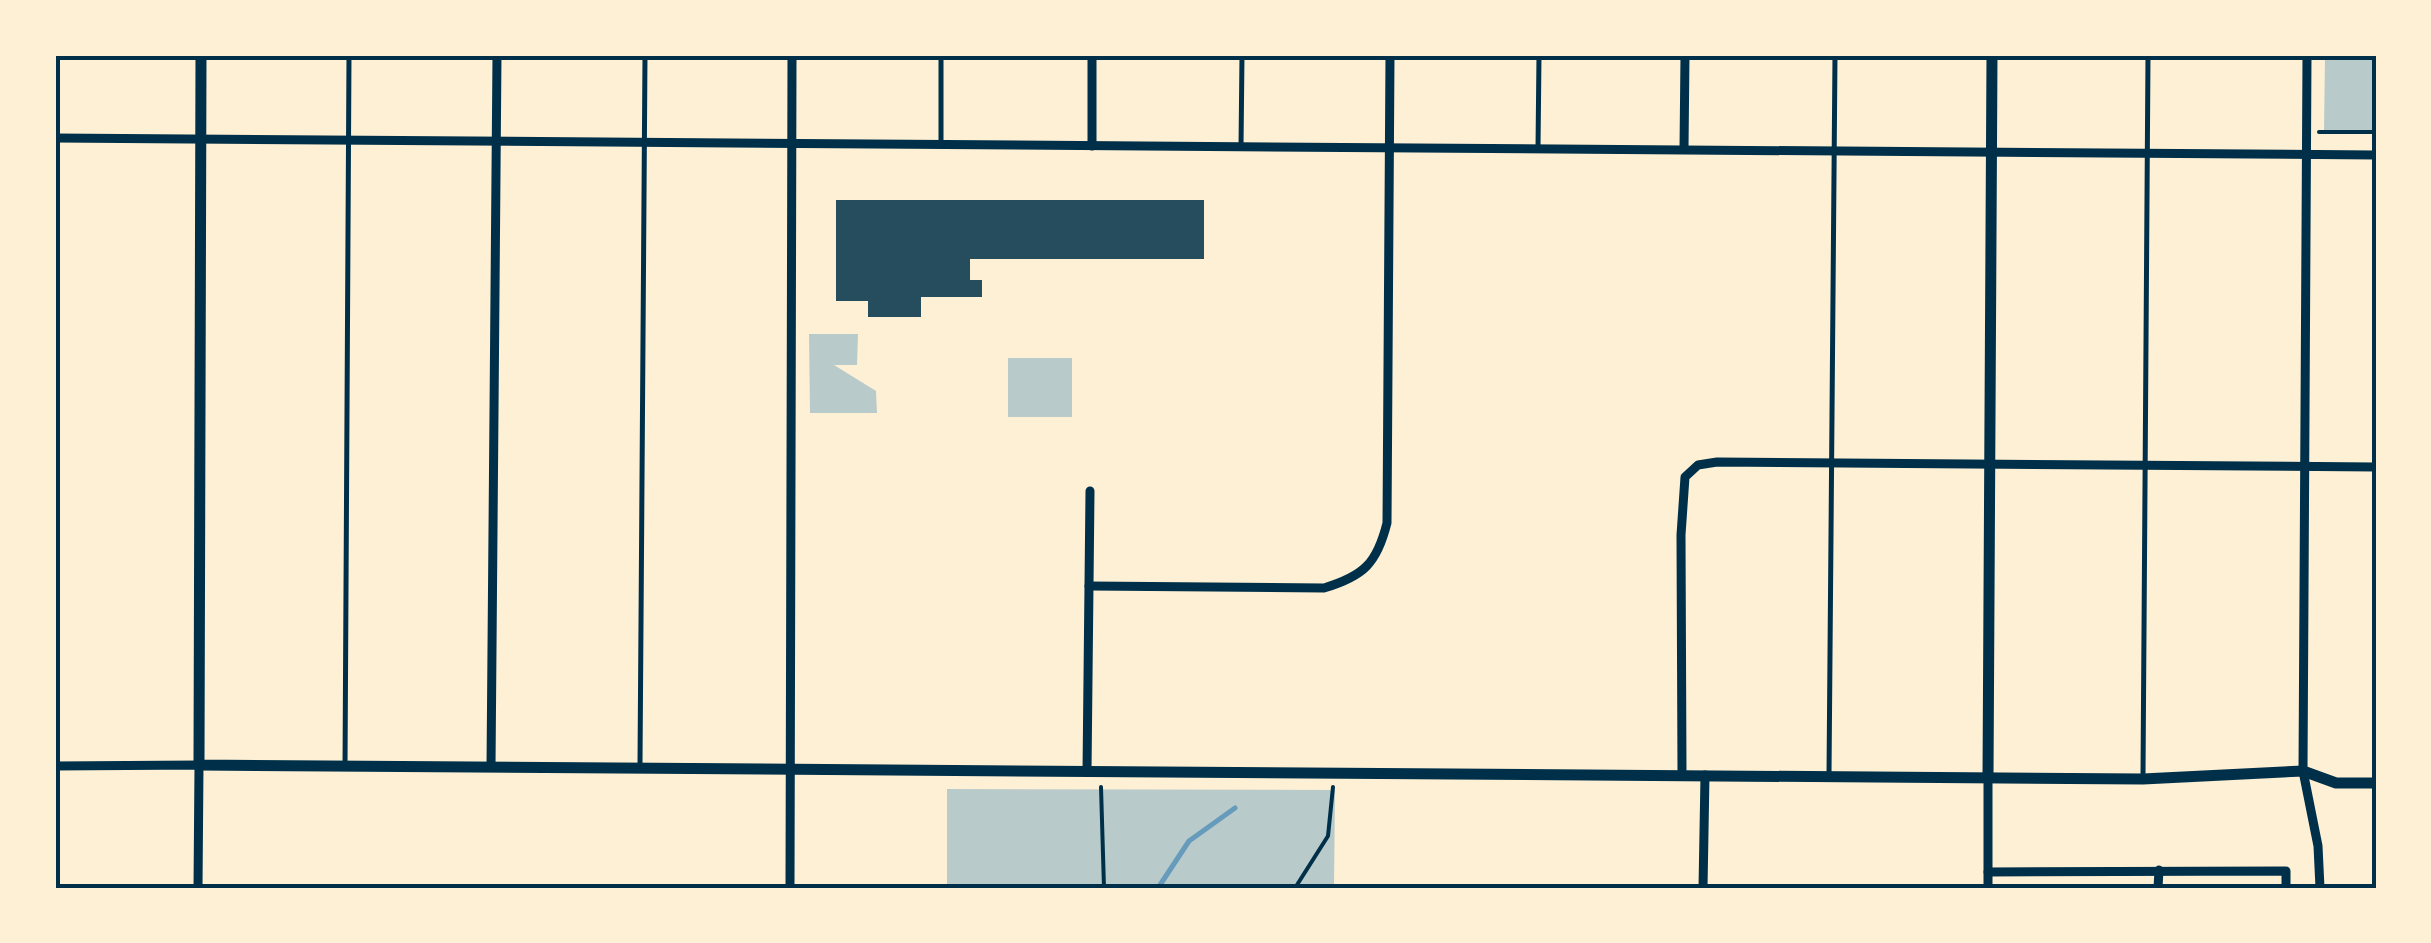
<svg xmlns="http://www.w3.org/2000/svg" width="2431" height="943" font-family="'Space Grotesk',sans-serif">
<rect width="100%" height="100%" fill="#fdf0d5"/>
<g fill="#b9caca">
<polygon points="2325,55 2376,55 2376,132 2324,132"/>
<polygon points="809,334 858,334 857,365 834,365 876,391 877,413 810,413"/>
<rect x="1008" y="358" width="64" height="59"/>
<polygon points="947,789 1335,790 1334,888 947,888"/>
</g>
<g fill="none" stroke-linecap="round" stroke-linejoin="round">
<polyline stroke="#669bbc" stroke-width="5" points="1158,888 1189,841 1235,808"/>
</g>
<polygon fill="#264d5e" points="836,200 1204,200 1204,259 970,259 970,280 982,280 982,297 921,297 921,317 868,317 868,301 836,301"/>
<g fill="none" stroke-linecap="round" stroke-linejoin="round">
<g stroke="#003049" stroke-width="4">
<polyline points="2319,132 2376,132"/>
<polyline points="1101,787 1104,888"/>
<polyline points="1295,888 1328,836 1333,787"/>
</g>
<g stroke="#003049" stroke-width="5">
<polyline points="941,143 941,55"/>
<polyline points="1241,147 1242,55"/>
<polyline points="1538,148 1539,55"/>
<polyline points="640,765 645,55"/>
<polyline points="345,767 349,55"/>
<polyline points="1829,775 1835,55"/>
<polyline points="2143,776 2148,55"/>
</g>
<g stroke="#003049" stroke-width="9">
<polyline points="2307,55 2303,771 2318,846 2320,888"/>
<polyline points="55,138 2376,155"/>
<polyline points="1092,146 1092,55"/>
<polyline points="1684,149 1685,55"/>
<path d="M1089 586 1324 588C1364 576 1377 563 1387 523L1390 55"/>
<polyline points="55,766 199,765 198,888"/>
<polyline points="491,767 497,55"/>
<polyline points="1087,772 1090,491"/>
<polyline points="1682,775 1681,535 1685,477 1698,465 1717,462 2376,467"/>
<polyline points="1988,777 1988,888"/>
<polyline points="1988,872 2286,871 2286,888"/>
<polyline points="790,888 792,55"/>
<polyline points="1703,888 1705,775"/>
<polyline points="2158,888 2159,870"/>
</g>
<g stroke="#003049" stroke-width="11">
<polyline points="201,55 199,765 2143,779 2303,771 2336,783 2376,783"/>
<polyline points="1988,777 1992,55"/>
</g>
</g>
<rect width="2431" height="943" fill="none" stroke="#fdf0d5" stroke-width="115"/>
<rect x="58" y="58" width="2316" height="828" fill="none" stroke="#003049" stroke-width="4"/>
</svg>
